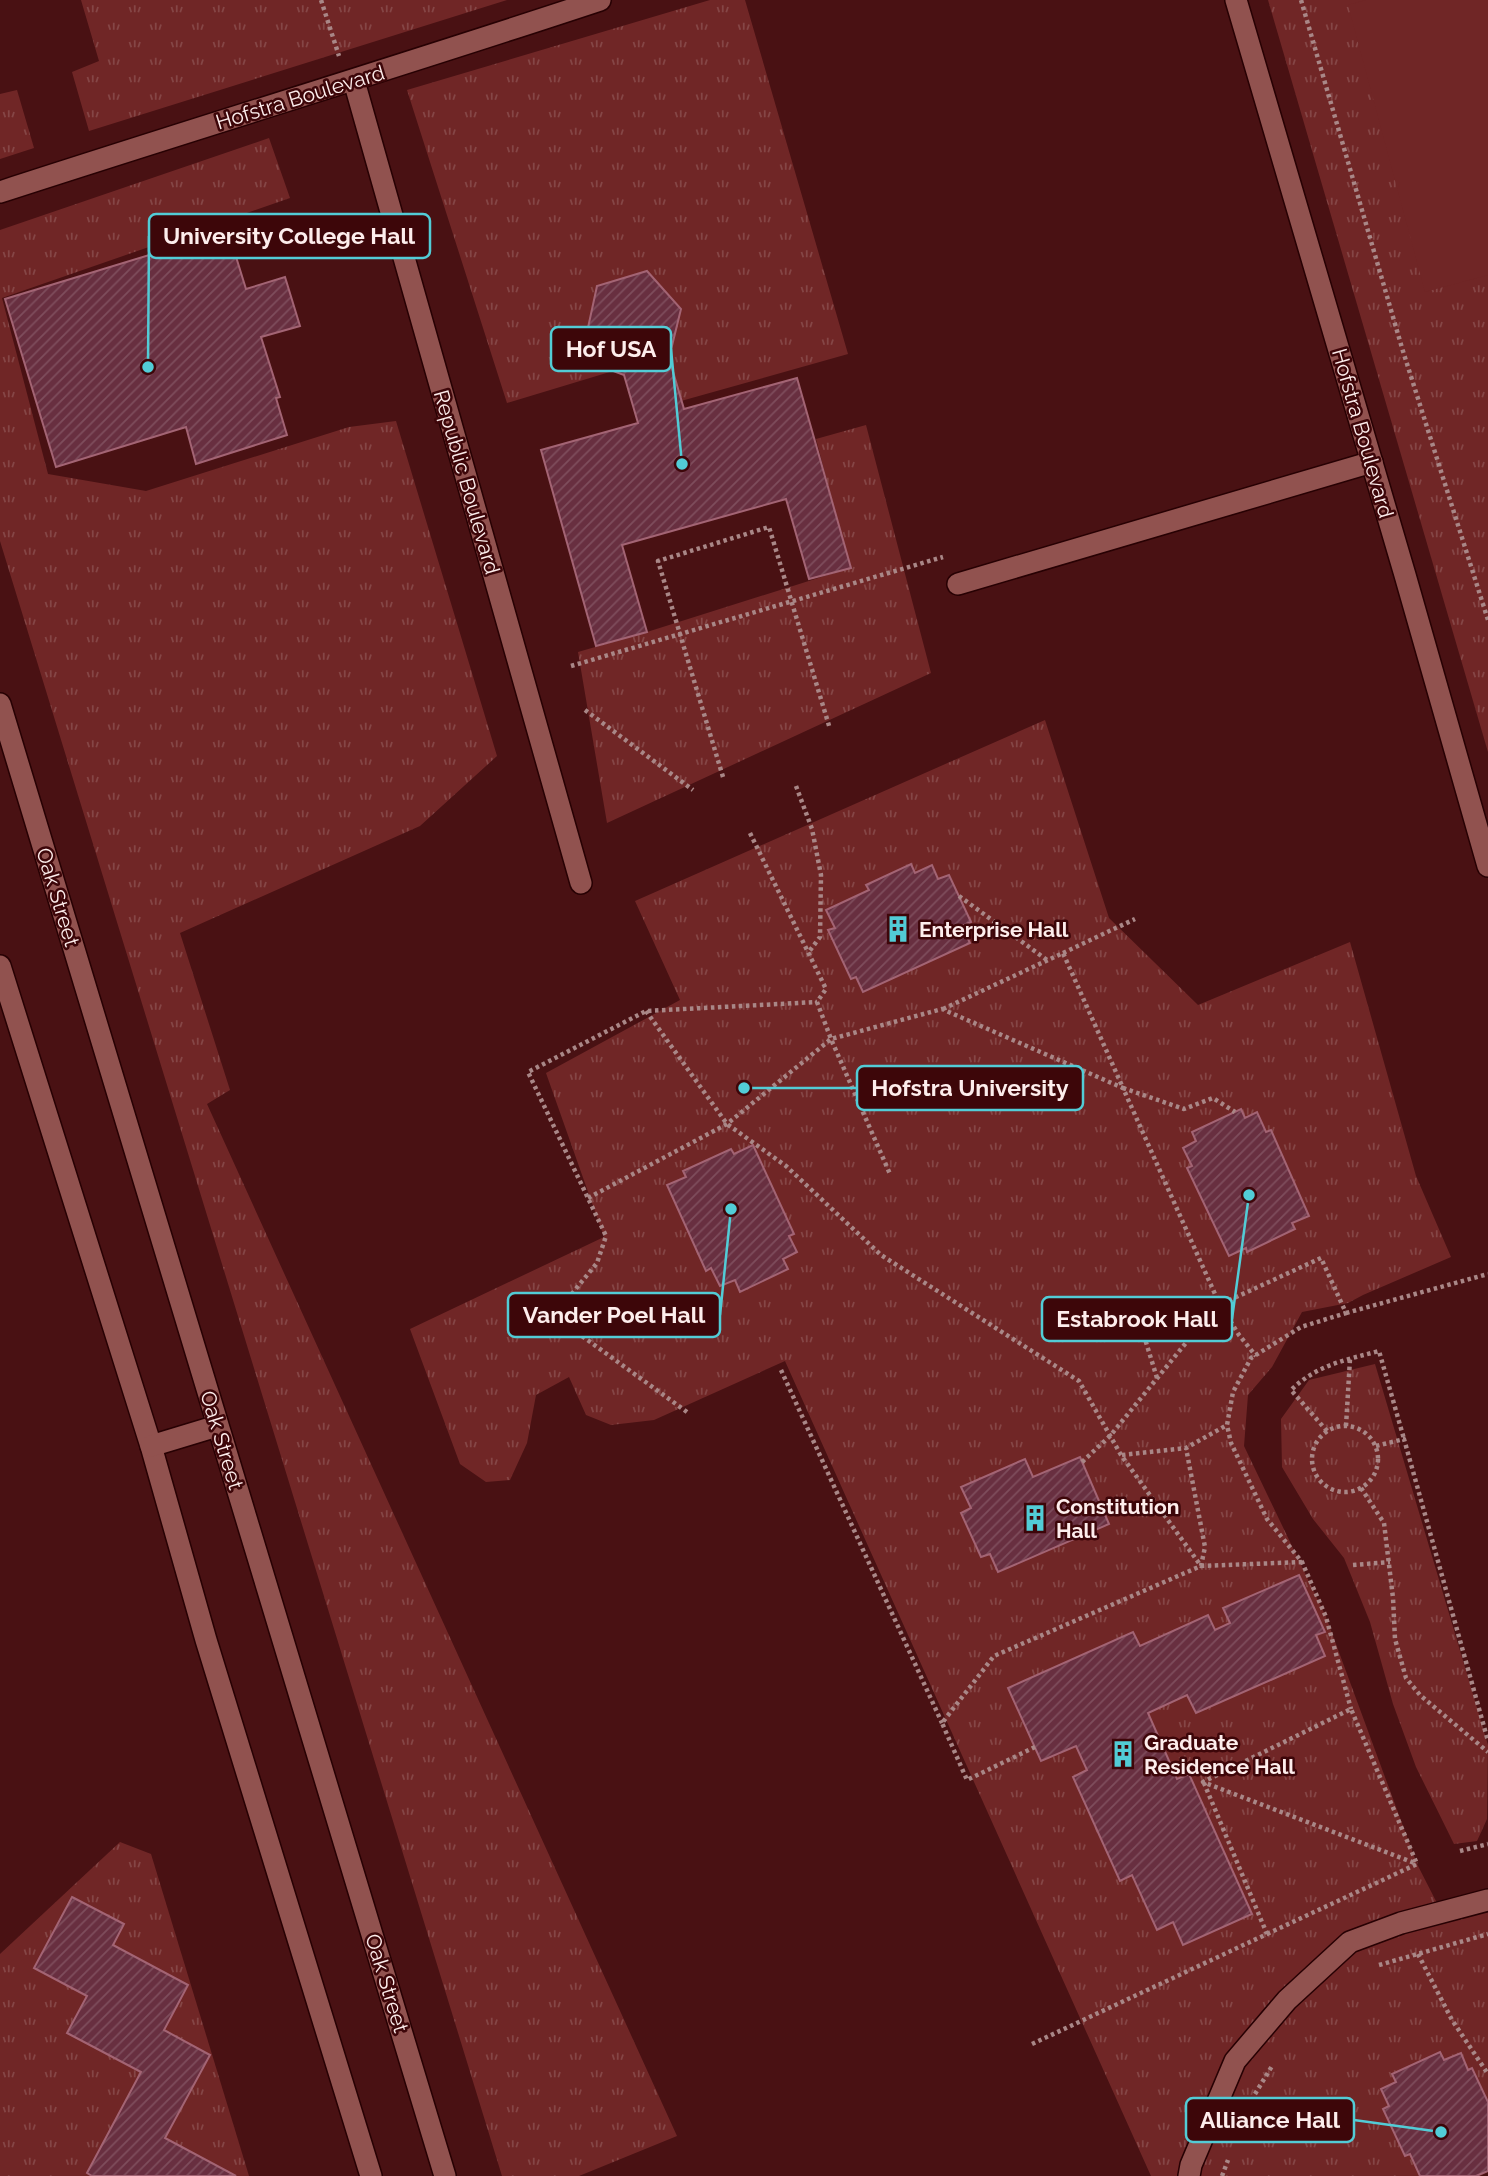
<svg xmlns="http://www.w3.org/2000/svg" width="1488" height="2176" font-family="Raleway,sans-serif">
<defs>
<pattern id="grass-tufts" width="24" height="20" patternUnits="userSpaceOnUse" patternTransform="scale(1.75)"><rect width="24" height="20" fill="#702626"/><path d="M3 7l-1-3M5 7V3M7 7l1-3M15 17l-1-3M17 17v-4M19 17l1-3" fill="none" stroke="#854646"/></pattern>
<pattern id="building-hatch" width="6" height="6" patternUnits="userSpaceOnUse" patternTransform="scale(1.75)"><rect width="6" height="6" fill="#682f40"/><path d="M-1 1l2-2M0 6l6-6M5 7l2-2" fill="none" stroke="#7e4d5c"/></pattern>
</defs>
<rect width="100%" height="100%" fill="#491113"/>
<g fill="url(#grass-tufts)">
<polygon points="81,0 507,0 89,131 72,72 99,61"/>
<polygon points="710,0 745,0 848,354 681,401 669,358 681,309 647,271 597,286 587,337 613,371 507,403 407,90"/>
<polygon points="1268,0 1488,0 1488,752"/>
<polygon points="17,90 34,148 0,159 0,94"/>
<polygon points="269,138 290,198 2,298 48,474 146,491 349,427 396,421 497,756 420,826 180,933 230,1090 207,1104 677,2136 579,2176 502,2176 0,541 0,230"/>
<polygon points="866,425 931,673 607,823 578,652 647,632 850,568 816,439"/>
<polygon points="1045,720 1109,918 1198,1005 1350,942 1416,1176 1451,1257 1363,1295 1348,1303 1302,1312 1272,1367 1248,1395 1244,1446 1326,1617 1417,1864 1441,1911 1488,1902 1488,2172 1480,2176 1151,2176 785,1361 654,1420 611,1425 586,1415 569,1377 536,1395 527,1443 510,1480 486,1482 460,1464 410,1329 604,1237 546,1073 680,1000 635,901"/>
<polygon points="1375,1364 1488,1745 1487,1819 1477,1841 1454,1844 1416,1767 1393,1704 1370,1622 1344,1558 1313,1519 1282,1467 1281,1419 1309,1380"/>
<polygon points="120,1842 151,1854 249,2176 0,2176 0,1954"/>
</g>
<polygon fill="#702626" points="1366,0 1488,0 1488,275 1425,292 1348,5"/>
<g fill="url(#building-hatch)" stroke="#a36474" stroke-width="2">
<polygon points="228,231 246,289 285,277 300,326 261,337 280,397 276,398 287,435 196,464 186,427 56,467 5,299"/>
<polygon points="647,271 681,309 669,358 684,409 797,378 851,568 809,579 786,499 622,545 647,632 596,646 541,450 638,423 624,375 613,371 586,337 597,286"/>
<polygon points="911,864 915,873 932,865 938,879 949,875 971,922 962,926 970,943 863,992 856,977 851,979 828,930 835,928 826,910 869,890 866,885"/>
<polygon points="1241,1109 1245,1118 1257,1112 1266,1132 1271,1130 1309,1216 1292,1223 1295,1229 1247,1252 1246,1248 1229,1256 1187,1168 1192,1166 1183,1148 1196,1141 1192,1132"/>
<polygon points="753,1145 794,1234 789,1236 797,1252 783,1259 788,1269 740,1292 735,1280 720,1286 711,1268 706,1271 667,1185 686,1177 683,1171 731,1149 734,1154"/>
<polygon points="1080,1457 1109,1524 998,1572 990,1554 981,1557 961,1513 971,1508 961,1487 1025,1459 1033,1477"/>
<polygon points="1299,1575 1325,1632 1316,1635 1325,1656 1196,1713 1187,1695 1148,1713 1177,1779 1189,1774 1252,1914 1183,1945 1173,1922 1157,1930 1132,1875 1120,1881 1073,1777 1087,1770 1076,1746 1041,1761 1008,1688 1133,1632 1140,1646 1208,1615 1215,1630 1230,1623 1223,1608"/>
<polygon points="72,1897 124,1924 113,1945 188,1985 164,2030 210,2055 165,2138 236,2176 92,2176 87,2173 141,2072 67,2033 87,1996 34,1968"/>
<polygon points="1440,2052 1444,2060 1461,2053 1468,2070 1472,2068 1488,2102 1488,2171 1476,2176 1420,2176 1410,2154 1405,2156 1383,2109 1389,2106 1381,2089 1396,2082 1392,2074"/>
</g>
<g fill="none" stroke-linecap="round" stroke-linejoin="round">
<defs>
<polyline id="lane" points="958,584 1372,462"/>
<g id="street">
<polyline points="1236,0 1405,575 1488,866"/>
<polyline points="354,81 581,883"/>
<path d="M0 192C200 127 401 66 600 0"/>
<polyline points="1189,2176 1191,2165 1235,2061 1287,2000 1350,1942 1401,1923 1488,1900"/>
</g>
<g id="secondary">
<polyline points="0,704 445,2176"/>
<polyline points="0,966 151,1446 206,1640 371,2176"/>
<polyline points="151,1446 217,1426"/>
</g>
</defs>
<use href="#lane" stroke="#270103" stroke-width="24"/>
<use href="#street" stroke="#270103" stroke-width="24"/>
<use href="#secondary" stroke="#270103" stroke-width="24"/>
<g stroke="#a98787" stroke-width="4.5" stroke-dasharray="3.5 3.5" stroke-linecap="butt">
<polyline points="321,0 339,56"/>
<polyline points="1301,0 1402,348 1488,620"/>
<polyline points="571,666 943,557"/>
<polyline points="585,710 693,790"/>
<polyline points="723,777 658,561 769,527 830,729"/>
<polyline points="796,786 812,829 821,875 820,937 808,953"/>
<polyline points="750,833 826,989 817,1002 831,1039 942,1009 1123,1088 1219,1303 1239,1335 1256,1356"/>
<polyline points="959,896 1047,960"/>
<polyline points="1063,953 1135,919"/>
<polyline points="943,1009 1063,953 1123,1088 1184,1109 1213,1098 1235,1112"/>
<polyline points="646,1011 727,1124 786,1166 881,1255 1079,1381 1121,1455 1201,1566 1302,1562"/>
<polyline points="588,1198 727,1124 831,1039 890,1174"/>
<polyline points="1346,1313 1488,1274"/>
<polyline points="781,1370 942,1723"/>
<polyline points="1157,1378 1145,1339 1321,1258 1346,1313 1301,1327 1251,1358 1233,1392 1227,1425 1231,1443 1267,1519 1302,1562 1326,1617 1351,1709"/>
<polyline points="687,1412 564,1323 570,1296 597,1263 606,1236 528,1072 646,1011 817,1002"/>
<polyline points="1346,1426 1350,1359"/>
<circle cx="1345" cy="1459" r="33"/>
<path d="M1327 1431 1291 1390C1317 1365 1345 1360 1379 1351L1404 1439"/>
<polyline points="1376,1446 1404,1439 1488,1741"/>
<polyline points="1122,1455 1186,1448 1227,1425"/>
<polyline points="1082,1462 1110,1436 1216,1306"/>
<polyline points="1361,1488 1384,1523 1393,1598 1395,1639 1406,1678 1420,1695 1488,1752"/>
<polyline points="1353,1565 1390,1562"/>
<polyline points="1035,1747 967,1780 942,1723 994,1656 1201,1566 1205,1547 1186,1448"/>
<polyline points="1460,1851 1488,1844"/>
<polyline points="1267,1934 1417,1864 1351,1709 1203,1782 1417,1864"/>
<polyline points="1418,1954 1452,2020 1488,2074"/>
<polyline points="1379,1965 1488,1934"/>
<polyline points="1032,2044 1267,1934 1204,1783"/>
<polyline points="1255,2094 1272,2066"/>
<polyline points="1222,2176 1228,2160"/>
</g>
<use href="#lane" stroke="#91524f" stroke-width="21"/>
<use href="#street" stroke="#91524f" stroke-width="21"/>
<use href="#secondary" stroke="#91524f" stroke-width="21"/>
</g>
<defs>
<symbol id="building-bare" viewBox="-9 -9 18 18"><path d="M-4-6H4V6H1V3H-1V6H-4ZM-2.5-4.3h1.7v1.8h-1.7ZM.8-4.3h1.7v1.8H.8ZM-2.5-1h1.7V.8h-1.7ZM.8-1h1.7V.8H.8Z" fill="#52ccd6" stroke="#3d0609" stroke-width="2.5" paint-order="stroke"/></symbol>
</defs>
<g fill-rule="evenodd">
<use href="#building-bare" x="879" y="910" width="38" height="38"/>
<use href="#building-bare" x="1016" y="1499" width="38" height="38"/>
<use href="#building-bare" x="1104" y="1735" width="38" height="38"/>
</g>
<g text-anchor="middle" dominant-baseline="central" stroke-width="5" stroke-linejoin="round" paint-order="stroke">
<g font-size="21" fill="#fdedec" stroke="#3d0609">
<text transform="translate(300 97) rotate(-17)">Hofstra Boulevard</text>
<text transform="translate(1363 433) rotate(74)">Hofstra Boulevard</text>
<text transform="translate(467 482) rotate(74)">Republic Boulevard</text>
<text transform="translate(58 897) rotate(73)">Oak Street</text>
<text transform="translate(222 1440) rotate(73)">Oak Street</text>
<text transform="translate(387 1983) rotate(73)">Oak Street</text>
</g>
<g font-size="21" font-weight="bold" fill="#fdedec" stroke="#3d0609" text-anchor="start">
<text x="919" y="929">Enterprise Hall</text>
<text x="1056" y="1506">Constitution<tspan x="1056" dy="24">Hall</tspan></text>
<text x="1144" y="1742">Graduate<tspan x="1144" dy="24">Residence Hall</tspan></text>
</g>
</g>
<path fill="none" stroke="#52ccd6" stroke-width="2.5" d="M148 367L149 236M682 464L671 349M744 1088L857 1088M731 1209L720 1315M1249 1195L1232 1319M1441 2132L1354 2120"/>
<g fill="#52ccd6" stroke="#3d0609" stroke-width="2.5">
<circle cx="148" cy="367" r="7"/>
<circle cx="682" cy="464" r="7"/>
<circle cx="744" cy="1088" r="7"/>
<circle cx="731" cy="1209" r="7"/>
<circle cx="1249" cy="1195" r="7"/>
<circle cx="1441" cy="2132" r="7"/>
</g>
<g fill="#3d0609" stroke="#52ccd6" stroke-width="2.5">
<rect x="149" y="214" width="281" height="44" rx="7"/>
<rect x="551" y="327" width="120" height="44" rx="7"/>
<rect x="857" y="1066" width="226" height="44" rx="7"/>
<rect x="508" y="1293" width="212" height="44" rx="7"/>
<rect x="1042" y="1297" width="190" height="44" rx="7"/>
<rect x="1186" y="2098" width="168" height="44" rx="7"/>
</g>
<g font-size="23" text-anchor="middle" font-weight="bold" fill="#fdedec">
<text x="289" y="244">University College Hall</text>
<text x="611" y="357">Hof USA</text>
<text x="970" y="1096">Hofstra University</text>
<text x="614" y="1323">Vander Poel Hall</text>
<text x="1137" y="1327">Estabrook Hall</text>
<text x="1270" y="2128">Alliance Hall</text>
</g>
</svg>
